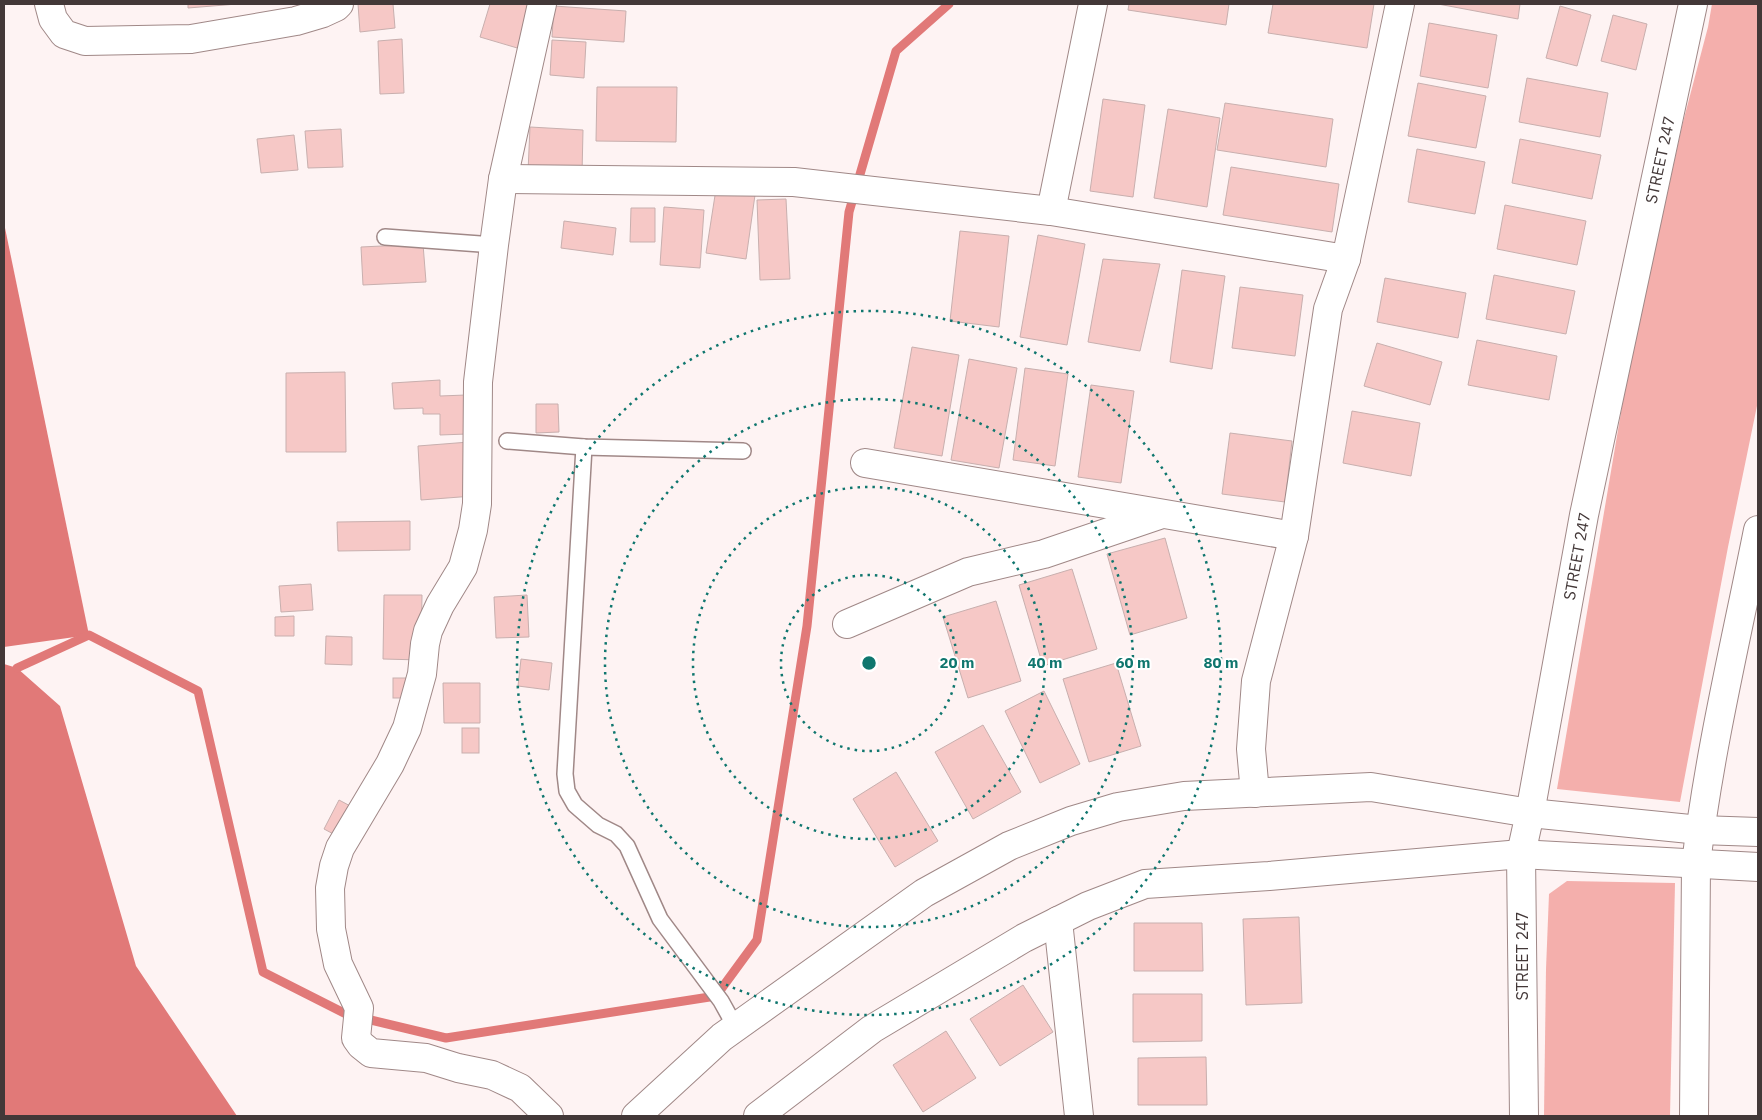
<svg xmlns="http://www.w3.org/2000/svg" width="1762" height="1120" font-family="'IBM Plex Sans',sans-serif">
<rect width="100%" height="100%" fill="#fef3f3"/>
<g fill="#f4afac">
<polygon points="1712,4 1758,4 1758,401 1728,547 1680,802 1557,789 1626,383 1682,126 1708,27"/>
<polygon points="1567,881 1675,883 1670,1116 1544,1116 1546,969 1549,894"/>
</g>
<g fill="#e17978">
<polygon points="4,223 89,635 4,647"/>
<polygon points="4,664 17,668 60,706 136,966 237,1116 4,1116"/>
</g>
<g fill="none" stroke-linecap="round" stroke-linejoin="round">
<polyline stroke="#e17978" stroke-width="9" points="17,668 89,635 198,691 263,972 346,1014 446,1038 716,996 757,940 807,626 849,212 896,51 949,4"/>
</g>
<g fill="#f6c8c6" stroke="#c8afae">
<polygon points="188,4 237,4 188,8"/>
<polygon points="358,4 393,4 395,28 360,32"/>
<polygon points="490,4 528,4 524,50 480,37"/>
<polygon points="1129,4 1229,4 1226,25 1128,10"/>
<polygon points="1273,4 1374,4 1367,48 1268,33"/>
<polygon points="1438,4 1520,4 1518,19"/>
<polygon points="554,6 626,11 624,42 552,37"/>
<polygon points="1560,6 1591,15 1577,66 1546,58"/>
<polygon points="1613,15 1647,24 1636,70 1601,61"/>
<polygon points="1429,23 1497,35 1488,88 1420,76"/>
<polygon points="402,39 404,93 380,94 378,41"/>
<polygon points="552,40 586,42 584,78 550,75"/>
<polygon points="1527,78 1608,93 1600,137 1519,122"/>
<polygon points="1418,83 1486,96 1476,148 1408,136"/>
<polygon points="597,87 677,87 676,142 596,141"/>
<polygon points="1103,99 1145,105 1133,197 1090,191"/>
<polygon points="1225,103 1333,119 1326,167 1217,150"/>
<polygon points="1168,109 1220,118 1207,207 1154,198"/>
<polygon points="530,127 583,130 582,174 528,172"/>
<polygon points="341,129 343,167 308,168 305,131"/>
<polygon points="294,135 298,170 261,173 257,139"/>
<polygon points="1520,139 1601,155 1592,199 1512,183"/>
<polygon points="1417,149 1485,162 1475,214 1408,202"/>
<polygon points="1231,167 1339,184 1332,232 1223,215"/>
<polygon points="716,189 755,195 746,259 706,253"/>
<polygon points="786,199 790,279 760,280 757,200"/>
<polygon points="1505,205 1586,221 1577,265 1497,249"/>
<polygon points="664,207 704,210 700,268 660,265"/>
<polygon points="631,208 655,208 655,242 630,242"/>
<polygon points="564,221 616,228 613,255 561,248"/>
<polygon points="960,231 1009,236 999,327 950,321"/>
<polygon points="1038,235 1085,244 1067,345 1020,337"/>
<polygon points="423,244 426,282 363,285 361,247"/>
<polygon points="1103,259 1160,264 1140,351 1088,342"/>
<polygon points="1182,270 1225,276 1212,369 1170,362"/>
<polygon points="1494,275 1575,291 1566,334 1486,319"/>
<polygon points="1385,278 1466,293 1458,338 1377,322"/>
<polygon points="1240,287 1303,295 1295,356 1232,348"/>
<polygon points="1477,340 1557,356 1549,400 1468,385"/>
<polygon points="1377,343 1442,362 1430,405 1364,386"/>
<polygon points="912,347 959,355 942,456 894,448"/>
<polygon points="969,359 1017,368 999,468 951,460"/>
<polygon points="1025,368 1068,374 1055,466 1013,460"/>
<polygon points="345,372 346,452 286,452 286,373"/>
<polygon points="440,380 440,396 466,395 467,434 440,435 440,414 423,414 423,408 394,409 392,383"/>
<polygon points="1091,385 1134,391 1121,483 1078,477"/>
<polygon points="536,404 558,404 559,432 536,433"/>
<polygon points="1352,411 1420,423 1411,476 1343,463"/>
<polygon points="1230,433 1292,441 1285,502 1222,494"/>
<polygon points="469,442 473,496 421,500 418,446"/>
<polygon points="410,521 410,550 338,551 337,522"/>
<polygon points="1165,538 1187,618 1130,635 1107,554"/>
<polygon points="1072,569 1097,649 1043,666 1019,585"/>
<polygon points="311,584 313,610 281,612 279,586"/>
<polygon points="384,595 422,595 421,660 383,659"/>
<polygon points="527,595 529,637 496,638 494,597"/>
<polygon points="996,601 1021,681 968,698 943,617"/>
<polygon points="294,616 294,636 275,636 275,617"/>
<polygon points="326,636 352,637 352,665 325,664"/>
<polygon points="521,659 552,663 549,690 518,686"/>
<polygon points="1116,663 1141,746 1089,762 1063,679"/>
<rect x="393" y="678" width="18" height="20"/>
<polygon points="443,683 480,683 480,723 444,723"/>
<polygon points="1044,691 1080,764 1040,783 1005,711"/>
<polygon points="983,725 1021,792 973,819 935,752"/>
<rect x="462" y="728" width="17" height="25"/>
<polygon points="896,772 938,841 895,867 853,799"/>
<polygon points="339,800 356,809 341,838 324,829"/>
<polygon points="1299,917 1302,1003 1246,1005 1243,919"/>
<polygon points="1134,923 1202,923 1203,971 1134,971"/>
<polygon points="1023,985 1053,1032 1000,1066 970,1019"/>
<polygon points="1133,994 1202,994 1202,1041 1133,1042"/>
<polygon points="946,1031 976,1078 923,1112 893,1065"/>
<polygon points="1206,1057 1207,1105 1138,1105 1138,1058"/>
</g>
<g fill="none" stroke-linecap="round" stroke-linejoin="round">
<defs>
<g id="service">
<polyline points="385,237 494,245"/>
<polyline points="507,441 584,447 743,451"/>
<polyline points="584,447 565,774 567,791 575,805 598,825 616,834 627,846 660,919 721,1001 736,1028"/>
</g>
<g id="minor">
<polyline points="49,4 53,19 64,34 85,41 191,39 296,21 323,13 336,7 339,4"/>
<polyline points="542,4 503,179 494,245 478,382 477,504 473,530 463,567 440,605 428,631 425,644 422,674 407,728 390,764 340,848 334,866 330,888 331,929 338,964 359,1008 356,1038 361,1045 371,1053 426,1058 458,1068 492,1075 520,1088 549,1116"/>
<polyline points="503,179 794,182 1051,211 1346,259"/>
<polyline points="1051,211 1093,4"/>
<polyline points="865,463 1294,536"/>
<polyline points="847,624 968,572 1044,554 1159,515"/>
<polyline points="1255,793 1251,749 1256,681 1294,536 1328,309 1346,259 1400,4"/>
<polyline points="1058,921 1079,1116"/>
</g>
<g id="tertiary">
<polyline points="636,1116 722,1037 924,893 1009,846 1071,821 1118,807 1184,796 1371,787 1530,813 1700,830 1758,832"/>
<polyline points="758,1116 872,1029 1024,938 1088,906 1145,884 1269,876 1521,854 1758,867"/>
<path id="s1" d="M1524 1116 1521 854 1530 813 1584 515 1693 4"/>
<path d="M1694 1116 1696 864C1709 752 1736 641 1758 530"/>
</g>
</defs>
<use href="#service" stroke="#a08887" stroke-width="18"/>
<use href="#minor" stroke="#a08887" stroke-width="30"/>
<use href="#tertiary" stroke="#a08887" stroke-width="30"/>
<use href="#service" stroke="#fff" stroke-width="15"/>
<use href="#minor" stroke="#fff" stroke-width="28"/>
<use href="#tertiary" stroke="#fff" stroke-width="28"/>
</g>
<g fill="none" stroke="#0f766e" stroke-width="2.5" stroke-dasharray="2.5 5">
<circle cx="869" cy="663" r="88"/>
<circle cx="869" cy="663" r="176"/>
<circle cx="869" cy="663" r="264"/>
<circle cx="869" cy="663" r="352"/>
</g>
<g text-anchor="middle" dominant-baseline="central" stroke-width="4" stroke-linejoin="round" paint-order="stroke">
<g font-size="16" fill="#433838" stroke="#fff">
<text stroke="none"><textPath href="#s1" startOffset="970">STREET 247</textPath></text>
<text stroke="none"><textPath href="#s1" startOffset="565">STREET 247</textPath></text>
<text transform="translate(1522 956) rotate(-90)">STREET 247</text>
</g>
</g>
<circle cx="869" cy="663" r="8" fill="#0f766e" stroke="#fff" stroke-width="2.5"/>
<g font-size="15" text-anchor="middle" font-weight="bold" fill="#0f766e" stroke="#fff" stroke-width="4" stroke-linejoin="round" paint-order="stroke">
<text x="957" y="668">20 m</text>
<text x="1045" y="668">40 m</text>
<text x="1133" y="668">60 m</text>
<text x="1221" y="668">80 m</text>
</g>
<rect width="1762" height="1120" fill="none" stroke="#433838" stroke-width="10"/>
</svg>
